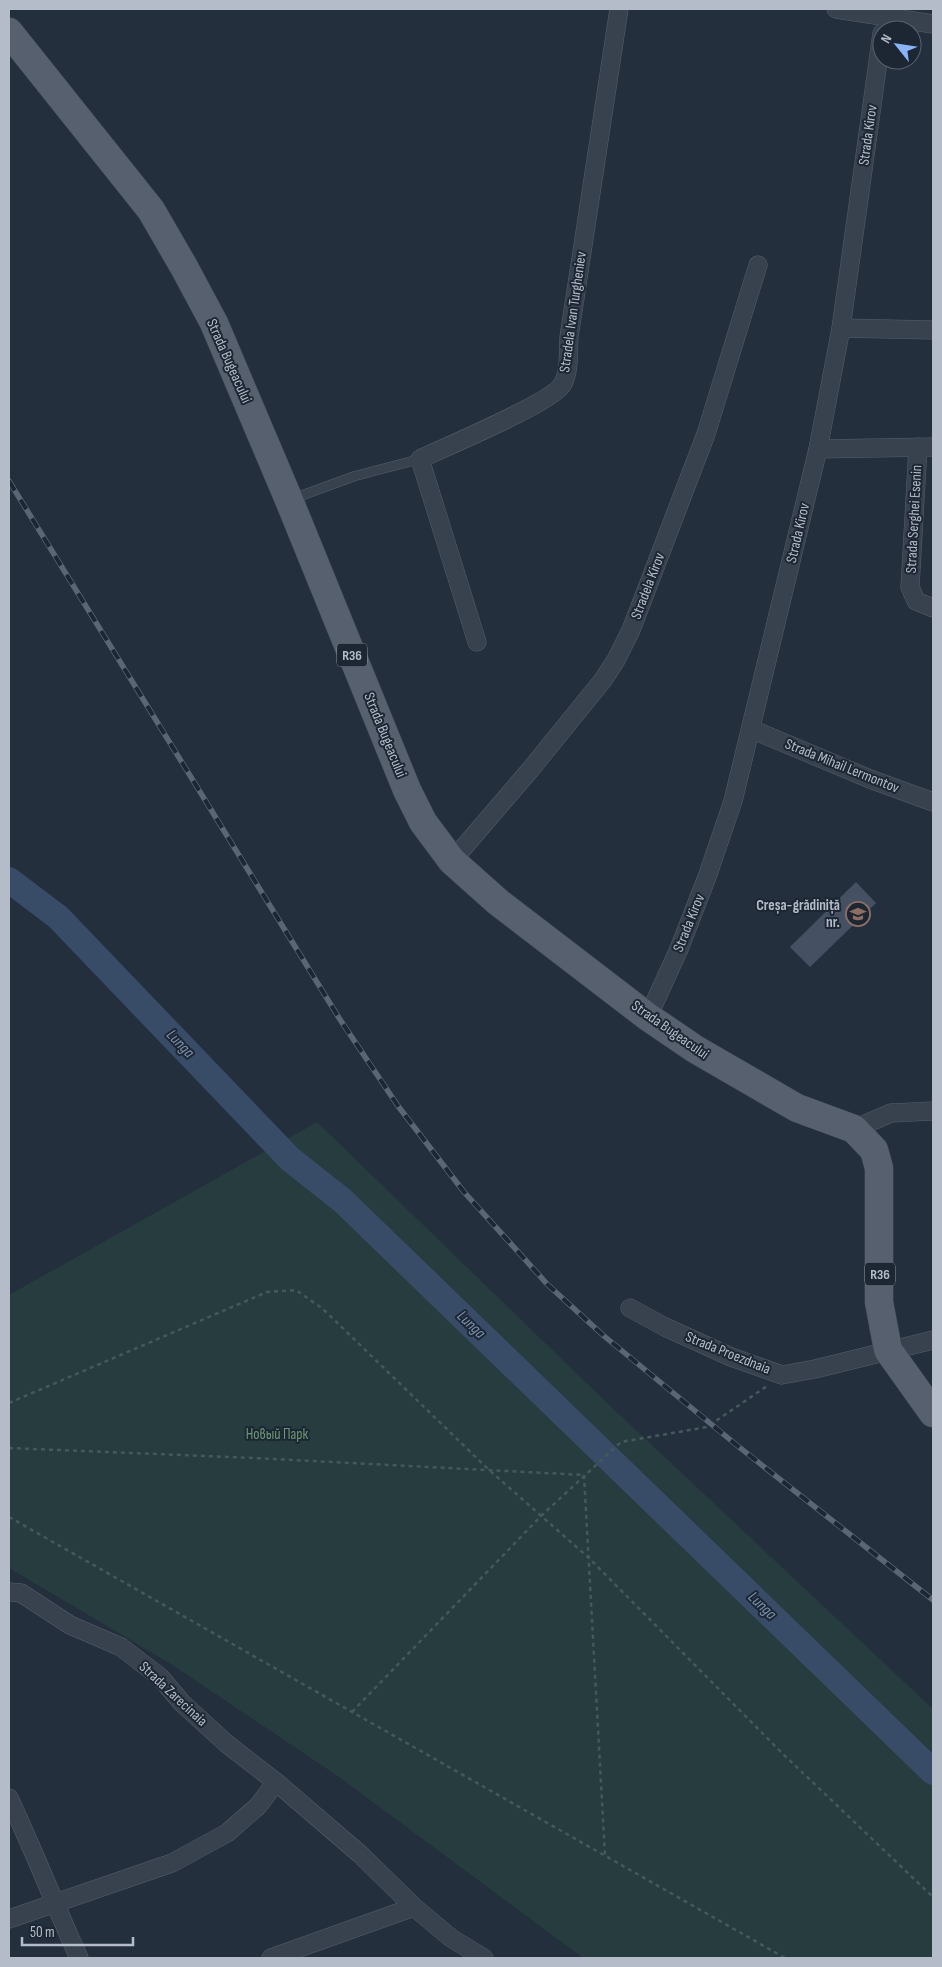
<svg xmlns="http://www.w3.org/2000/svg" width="942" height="1967" font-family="'Sofia Sans Condensed',sans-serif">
<rect width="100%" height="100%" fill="#242f3e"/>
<polygon fill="#263c3f" points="317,1122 605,1401 933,1709 933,1958 583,1958 339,1777 171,1664 9,1568 9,1295"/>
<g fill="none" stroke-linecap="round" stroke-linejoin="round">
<polyline stroke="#394c67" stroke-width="26" points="9,880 58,917 290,1159 343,1201 933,1772"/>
</g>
<polygon fill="#455162" points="856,882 876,903 810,967 790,947"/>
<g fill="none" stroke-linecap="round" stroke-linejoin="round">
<defs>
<polyline id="lane" points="292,499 355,476 420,459"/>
<g id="street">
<polyline points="836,9 933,24"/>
<polyline points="841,328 933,330"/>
<polyline points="918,447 910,587 916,601 933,608"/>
<polyline points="818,449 933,447"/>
<path d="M477 642 420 459C445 447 551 403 562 385 570 372 568 352 569 337L619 9"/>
<polyline points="751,729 870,779 933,802"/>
<polyline points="452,861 530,770 603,680 616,660 631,630 706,434 758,265"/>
<polyline points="648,1017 679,949 707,877 733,801 818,449 841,328 882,33"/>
<polyline points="854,1129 891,1113 933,1111"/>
<polyline points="630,1308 665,1327 731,1357 782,1375 815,1369 933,1340"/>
<polyline points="9,1592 21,1593 70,1625 121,1647 160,1677 182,1703 227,1744 276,1782 361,1855 414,1907 451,1938 484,1958"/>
<path d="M9 1798C34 1851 55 1905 79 1958"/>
<polyline points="9,1919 172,1863 227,1833 258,1806 276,1782"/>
<polyline points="271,1958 414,1907"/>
</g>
<polyline id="primary" points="9,32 151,210 184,267 214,323 289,500 407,790 423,822 452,861 498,902 648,1017 695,1049 797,1108 854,1129 874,1150 879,1168 879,1302 888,1350 933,1413"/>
</defs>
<use href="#lane" stroke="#565f6c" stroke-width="10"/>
<use href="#street" stroke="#565f6c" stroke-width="19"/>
<use href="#primary" stroke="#414a57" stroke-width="29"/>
<g stroke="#44595c" stroke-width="2.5" stroke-dasharray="4 4" stroke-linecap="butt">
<polyline points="9,1403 267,1292 296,1290 323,1309 488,1469 589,1558 782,1753 933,1897"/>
<polyline points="9,1448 254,1458 584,1475"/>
<polyline points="584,1475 605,1856"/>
<polyline points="9,1517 785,1958"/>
<polyline points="352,1712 541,1516 621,1442 707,1427 767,1386"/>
</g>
<use href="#lane" stroke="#38414e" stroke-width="9"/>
<use href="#street" stroke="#38414e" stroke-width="18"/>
<use href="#primary" stroke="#56606e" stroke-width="28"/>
<defs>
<polyline id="rail" points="9,481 339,1018 398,1106 464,1192 548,1285 604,1336 739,1447 933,1600"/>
</defs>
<use href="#rail" stroke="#5a6575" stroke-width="5.5"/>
<use href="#rail" stroke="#1d2633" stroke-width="4" stroke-dasharray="11" stroke-linecap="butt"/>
</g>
<defs>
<symbol id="school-ring" viewBox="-11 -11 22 22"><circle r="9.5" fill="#1d2633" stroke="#8d6e63" stroke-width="1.5"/><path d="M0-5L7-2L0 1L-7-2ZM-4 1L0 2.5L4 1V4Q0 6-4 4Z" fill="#8d6e63"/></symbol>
</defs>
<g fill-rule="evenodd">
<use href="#school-ring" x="844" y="900" width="28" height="28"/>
</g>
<g text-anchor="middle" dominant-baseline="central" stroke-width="4" stroke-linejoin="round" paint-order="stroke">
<g fill="#1d2633" stroke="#878f9c" stroke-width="1">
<rect x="337" y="643.5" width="30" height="23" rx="4"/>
<rect x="865" y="1262.5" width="30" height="23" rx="4"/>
</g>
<g font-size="14" font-weight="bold" fill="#b4bcc9">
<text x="352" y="655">R36</text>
<text x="880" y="1274">R36</text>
</g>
<g font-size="15" fill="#b4bcc9" stroke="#1d2633">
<text transform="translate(868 135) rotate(-82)">Strada Kirov</text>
<text transform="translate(573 312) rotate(-82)">Stradela Ivan Turgheniev</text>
<text transform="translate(229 361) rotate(66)">Strada Bugeacului</text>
<text transform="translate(914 519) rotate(-87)">Strada Serghei Esenin</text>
<text transform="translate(798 533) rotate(-77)">Strada Kirov</text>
<text transform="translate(648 586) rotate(-69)">Stradela Kirov</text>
<text transform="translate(385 735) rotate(68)">Strada Bugeacului</text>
<text transform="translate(842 766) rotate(22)">Strada Mihail Lermontov</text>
<text transform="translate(689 923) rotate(-68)">Strada Kirov</text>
<text transform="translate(670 1030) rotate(35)">Strada Bugeacului</text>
<text transform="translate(728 1353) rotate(22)">Strada Proezdnaia</text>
<text transform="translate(173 1694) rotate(43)">Strada Zarecinaia</text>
</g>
<g font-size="15" font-weight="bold" fill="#b4bcc9" stroke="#1d2633" text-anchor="end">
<text x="840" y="905">Creșa-grădiniță<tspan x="840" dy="17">nr.</tspan></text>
</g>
<g font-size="15" fill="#6b9a76" stroke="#1d2633">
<text x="277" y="1434">Новый Парк</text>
</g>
<g font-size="16" font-style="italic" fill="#7c92b1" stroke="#1d2633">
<text transform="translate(180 1044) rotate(46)">Lunga</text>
<text transform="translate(471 1325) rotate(44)">Lunga</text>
<text transform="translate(762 1606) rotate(44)">Lunga</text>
</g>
</g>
<rect width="942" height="1967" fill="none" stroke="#b4bcc9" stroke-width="20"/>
<g transform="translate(897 45) rotate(300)"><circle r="24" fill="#1d2633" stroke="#59626f"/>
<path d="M0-4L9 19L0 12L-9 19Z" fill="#8ab4f8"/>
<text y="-8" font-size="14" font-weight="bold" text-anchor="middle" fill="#b4bcc9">N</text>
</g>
<path d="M22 1937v8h111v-8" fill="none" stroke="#b4bcc9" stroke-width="2.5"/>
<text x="30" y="1937" font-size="15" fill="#b4bcc9" stroke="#1d2633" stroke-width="4" paint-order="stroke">50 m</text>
</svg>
